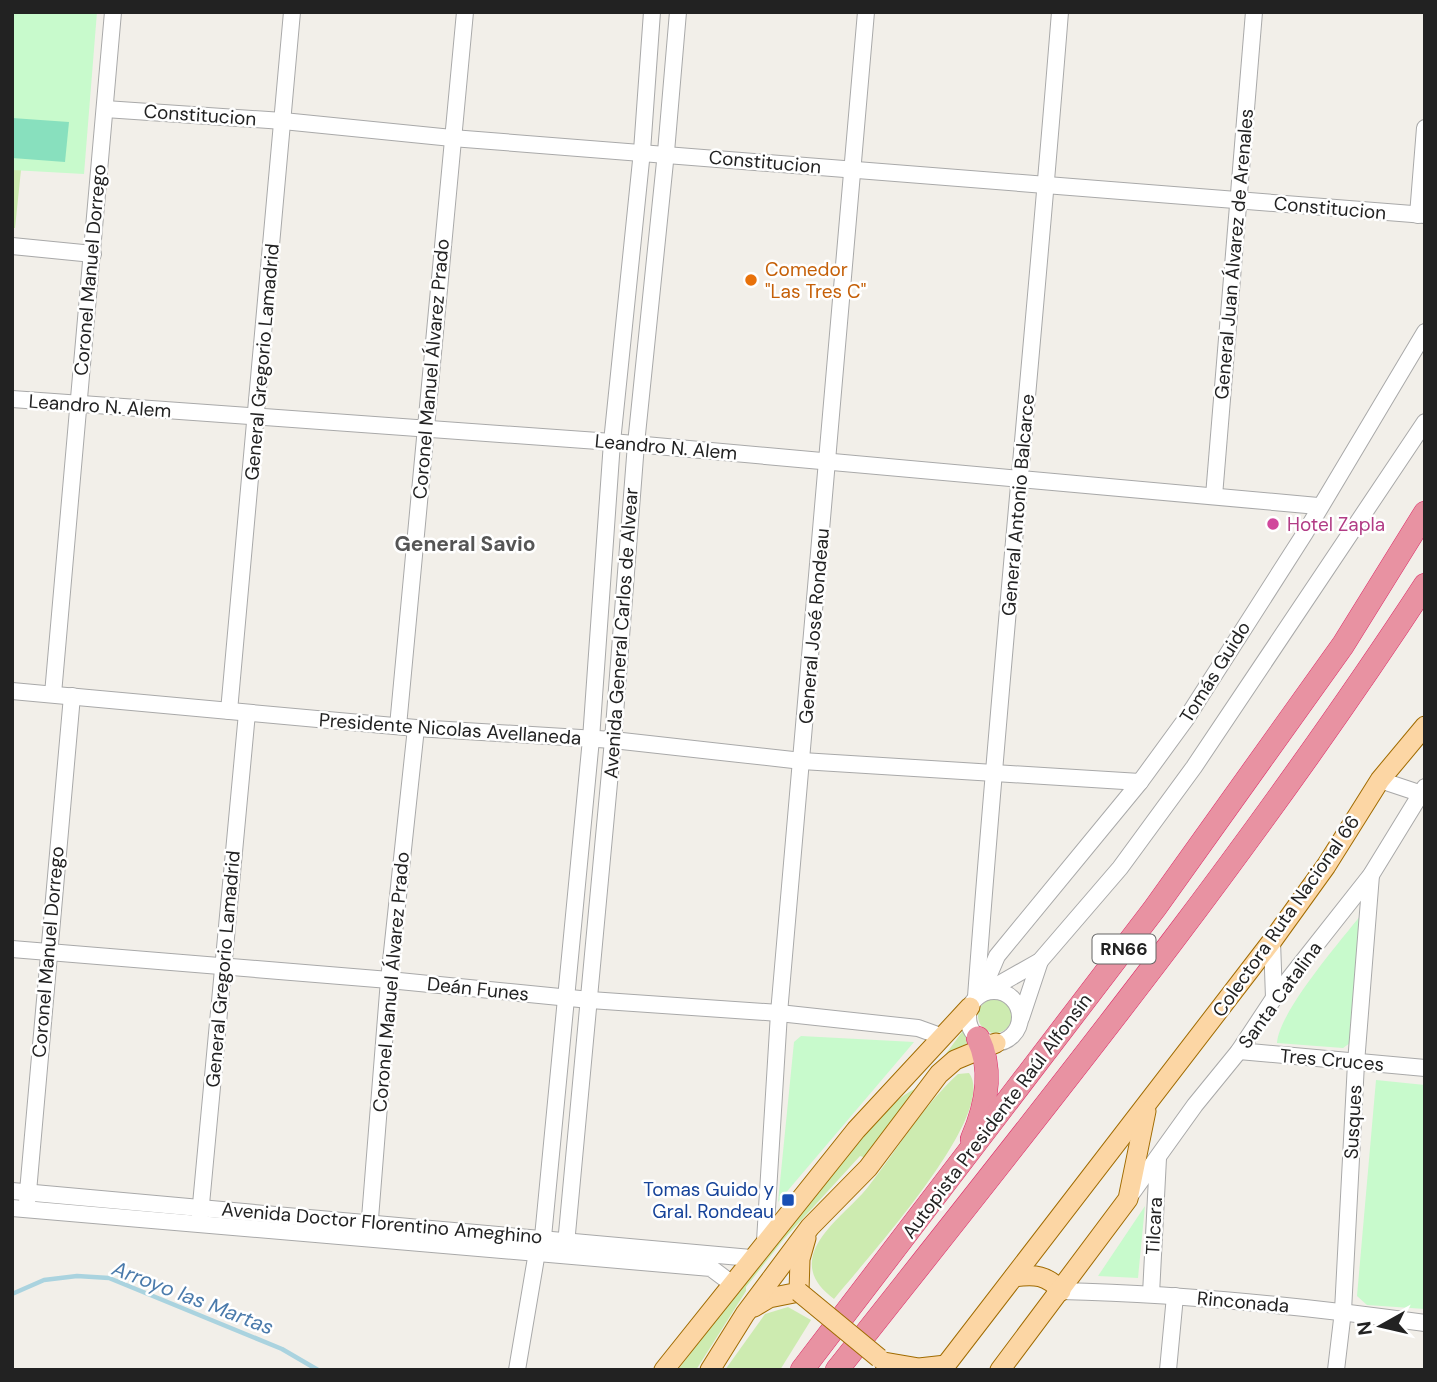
<svg xmlns="http://www.w3.org/2000/svg" width="1437" height="1382" font-family="'DM Sans',sans-serif">
<rect width="100%" height="100%" fill="#f2efe9"/>
<g fill="#cdebb0">
<polygon points="12,170 21,170 15,228 12,228"/>
<circle cx="995" cy="1016" r="17"/>
<polygon points="965,1028 970,1042 945,1055"/>
<path d="M969 1073C1000 1114 862 1264 834 1299 817 1286 806 1271 815 1249 826 1225 852 1207 868 1187 898 1149 922 1107 958 1074Z"/>
<path d="M918 1088 867 1158 860 1156 783 1240 746 1287V1291L696 1370H678C715 1321 873 1100 918 1088Z"/>
<polygon points="788,1307 811,1320 780,1370 725,1370 765,1314"/>
</g>
<g fill="#c8facc">
<polygon points="12,12 97,12 84,174 12,170"/>
<path d="M1365 910 1350 1043 1343 1048 1277 1043C1279 1011 1343 938 1365 910Z"/>
<polygon points="801,1036 914,1042 778,1202 794,1042"/>
<polygon points="1376,1080 1425,1085 1425,1309 1367,1305 1357,1296"/>
<polygon points="1145,1206 1138,1278 1098,1276"/>
</g>
<polygon fill="#88e0be" points="12,118 69,122 65,162 12,158"/>
<g fill="none" stroke-linecap="round" stroke-linejoin="round">
<polyline stroke="#aad3df" stroke-width="4.5" points="12,1294 44,1280 77,1276 109,1278 282,1349 318,1370"/>
<defs>
<g id="minor">
<polyline points="105,109 283,121 452,138 1425,215"/>
<polyline points="1418,215 1425,128"/>
<polyline points="12,246 93,254"/>
<polyline points="12,399 612,442 1318,506"/>
<polyline points="1214,496 1254,12"/>
<polyline points="12,691 416,728 613,740 802,761 1140,782"/>
<polyline points="53,694 113,12"/>
<polyline points="229,711 292,12"/>
<polyline points="398,726 465,12"/>
<polyline points="1380,780 1425,795"/>
<polyline points="1272,941 1274,998"/>
<polyline points="12,949 389,980 590,1000 779,1013 918,1028 943,1037"/>
<circle cx="994" cy="1017" r="26"/>
<polyline points="982,991 997,956 1140,782 1186,719 1305,533 1425,332"/>
<polyline points="987,991 1040,961 1120,868 1194,767 1425,422"/>
<path d="M976 997C1000 669 1034 341 1060 12"/>
<polyline points="1021,1018 1040,961"/>
<polyline points="1239,1051 1425,1068"/>
<polyline points="12,1191 751,1258"/>
<polyline points="1129,1197 1195,1105 1239,1051 1274,998 1371,875 1425,787"/>
<polyline points="27,1203 72,696"/>
<polyline points="12,1208 711,1268 731,1283"/>
<polyline points="200,1215 247,713"/>
<polyline points="369,1231 389,980 416,728"/>
<polyline points="765,1241 779,1013 866,12"/>
<polyline points="565,1255 613,740 636,444 666,152 678,12"/>
<path d="M1061 1291C1183 1294 1304 1306 1425 1323"/>
<polyline points="1151,1294 1158,1158"/>
<polyline points="517,1370 537,1252 543,1237 591,739 612,442 642,151 652,12"/>
<polyline points="1168,1370 1175,1296"/>
<polyline points="1336,1370 1343,1311 1356,1063 1371,875"/>
</g>
<g id="major">
<path d="M1014 1277C1035 1274 1047 1275 1061 1291"/>
<polyline points="754,1307 769,1298 799,1292 800,1259 806,1238"/>
<polyline points="884,1362 919,1368 946,1365"/>
<polyline points="664,1370 856,1130 970,1007"/>
<polyline points="710,1370 745,1314 810,1227 868,1168 939,1074 955,1060 996,1043"/>
<polyline points="942,1370 1272,941 1326,866 1380,780 1425,726"/>
<polyline points="1000,1370 1128,1199 1146,1111"/>
</g>
<g id="highway">
<path d="M972 1139C986 1107 994 1071 978 1038"/>
<polyline points="802,1370 1155,908 1343,645 1425,513"/>
<path d="M837 1370C1040 1113 1246 859 1425 585"/>
</g>
</defs>
<use href="#minor" stroke="#a9a9a9" stroke-width="18"/>
<use href="#major" stroke="#a06b00" stroke-width="21"/>
<use href="#highway" stroke="#dc2a67" stroke-width="24"/>
<use href="#minor" stroke="#fff" stroke-width="16"/>
<use href="#major" stroke="#fcd6a4" stroke-width="19"/>
<use href="#highway" stroke="#e892a2" stroke-width="23"/>
<defs>
<polyline id="major-bridge" points="799,1292 879,1358"/>
</defs>
<use href="#major-bridge" stroke="#a06b00" stroke-width="21" stroke-linecap="butt"/>
<use href="#major-bridge" stroke="#fcd6a4" stroke-width="19"/>
</g>
<circle fill="#e8710a" stroke="#fff" stroke-width="2.5" cx="751" cy="280" r="7"/>
<circle fill="#d1479c" stroke="#fff" stroke-width="2.5" cx="1273" cy="524" r="7"/>
<rect fill="#1a4fb4" stroke="#fff" stroke-width="2.5" x="781" y="1193" width="14" height="14" rx="3.5"/>
<g text-anchor="middle" dominant-baseline="central" stroke-width="5" stroke-linejoin="round" paint-order="stroke">
<rect fill="#fff" stroke="#646464" stroke-width="2" x="1092.5" y="934.5" width="63" height="29" rx="5"/>
<g font-size="18" font-weight="bold" fill="#222">
<text x="1124" y="949">RN66</text>
</g>
<g font-size="19" fill="#222" stroke="#fff">
<text transform="translate(200 115) rotate(4)">Constitucion</text>
<text transform="translate(765 162) rotate(5)">Constitucion</text>
<text transform="translate(1330 208) rotate(5)">Constitucion</text>
<text transform="translate(1234 254) rotate(-85)">General Juan Álvarez de Arenales</text>
<text transform="translate(90 270) rotate(-85)">Coronel Manuel Dorrego</text>
<text transform="translate(262 362) rotate(-85)">General Gregorio Lamadrid</text>
<text transform="translate(431 369) rotate(-85)">Coronel Manuel Álvarez Prado</text>
<text transform="translate(100 406) rotate(4)">Leandro N. Alem</text>
<text transform="translate(666 447) rotate(5)">Leandro N. Alem</text>
<text transform="translate(1018 505) rotate(-85)">General Antonio Balcarce</text>
<text transform="translate(814 626) rotate(-85)">General José Rondeau</text>
<text transform="translate(621 633) rotate(-86)">Avenida General Carlos de Alvear</text>
<text transform="translate(1215 672) rotate(-58)">Tomás Guido</text>
<text transform="translate(450 729) rotate(4)">Presidente Nicolas Avellaneda</text>
<text transform="translate(1286 916) rotate(-55)">Colectora Ruta Nacional 66</text>
<text transform="translate(48 952) rotate(-85)">Coronel Manuel Dorrego</text>
<text transform="translate(223 969) rotate(-85)">General Gregorio Lamadrid</text>
<text transform="translate(391 982) rotate(-85)">Coronel Manuel Álvarez Prado</text>
<text transform="translate(478 989) rotate(6)">Deán Funes</text>
<text transform="translate(1280 995) rotate(-54)">Santa Catalina</text>
<text transform="translate(1332 1060) rotate(5)">Tres Cruces</text>
<text transform="translate(997 1116) rotate(-53)">Autopista Presidente Raúl Alfonsín</text>
<text transform="translate(1353 1122) rotate(-87)">Susques</text>
<text transform="translate(382 1223) rotate(5)">Avenida Doctor Florentino Ameghino</text>
<text transform="translate(1154 1226) rotate(-87)">Tilcara</text>
<text transform="translate(1243 1302) rotate(5)">Rinconada</text>
</g>
<g font-size="19" fill="#c56008" stroke="#fff" text-anchor="start">
<text x="765" y="269">Comedor<tspan x="765" dy="22">"Las Tres C"</tspan></text>
</g>
<g font-size="19" fill="#b23c85" stroke="#fff" text-anchor="start">
<text x="1287" y="524">Hotel Zapla</text>
</g>
<g font-size="19" fill="#164399" stroke="#fff" text-anchor="end">
<text x="774" y="1189">Tomas Guido y<tspan x="774" dy="22">Gral. Rondeau</tspan></text>
</g>
<g font-size="21" font-weight="bold" fill="#555" stroke="#fff">
<text x="465" y="544">General Savio</text>
</g>
<g font-size="21" font-style="italic" fill="#4a7aab" stroke="#fff">
<text transform="translate(193 1298) rotate(21)">Arroyo las Martas</text>
</g>
</g>
<rect width="1437" height="1382" fill="none" stroke="#222222" stroke-width="28"/>
<g transform="translate(1381 1326) rotate(262)" stroke="#ffffff" stroke-width="5" paint-order="stroke">
<path d="M0-5L12 26L0 18L-12 26Z" fill="#222222"/>
<text y="-10" font-size="19" font-weight="bold" text-anchor="middle" fill="#222222">N</text>
</g>
</svg>
